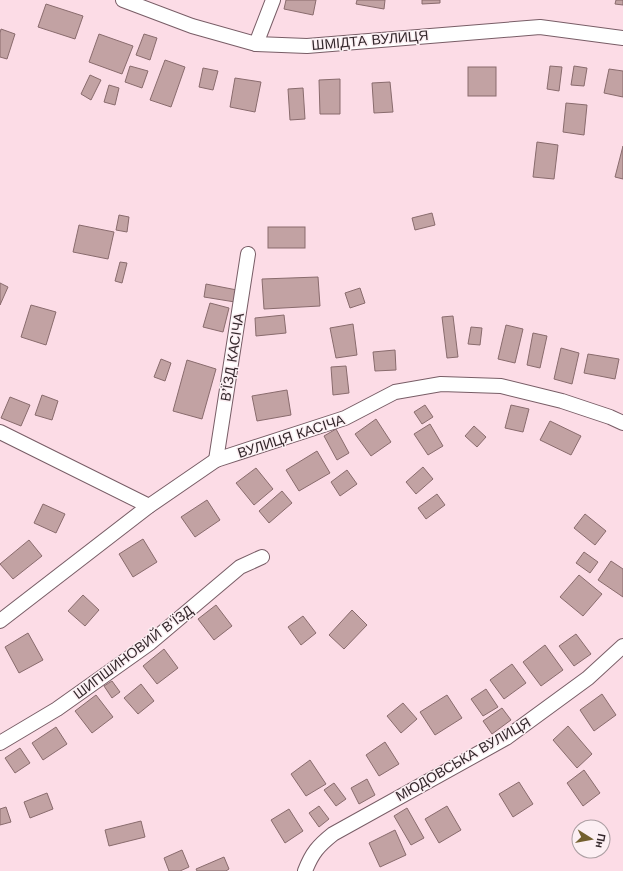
<svg xmlns="http://www.w3.org/2000/svg" width="623" height="871" font-family="'Work Sans',sans-serif">
<rect width="100%" height="100%" fill="#fcdce6"/>
<g fill="#c2a2a3" stroke="#896b6d">
<polygon points="286,0 316,0 313,15 284,9"/>
<polygon points="357,0 385,0 384,9 356,4"/>
<polygon points="422,0 440,0 440,3 422,4"/>
<polygon points="616,0 623,0 623,5 615,4"/>
<polygon points="46,4 83,16 75,39 38,27"/>
<polygon points="1,29 15,34 7,59 0,57 0,33"/>
<polygon points="99,34 133,46 122,74 89,62"/>
<polygon points="144,34 157,38 150,60 136,55"/>
<polygon points="165,60 185,67 171,107 150,100"/>
<polygon points="130,66 148,71 142,88 125,82"/>
<polygon points="550,66 562,67 559,91 547,89"/>
<polygon points="574,66 587,68 584,86 571,85"/>
<rect x="468" y="67" width="28" height="29"/>
<polygon points="203,68 218,71 213,90 199,87"/>
<polygon points="609,69 623,71 623,97 604,93"/>
<polygon points="90,75 101,80 91,100 81,94"/>
<polygon points="235,78 261,82 255,112 230,107"/>
<polygon points="340,79 340,114 320,114 319,80"/>
<polygon points="390,82 393,112 374,113 372,83"/>
<polygon points="109,85 119,88 115,105 104,102"/>
<polygon points="303,88 305,119 290,120 288,89"/>
<polygon points="566,103 587,105 584,135 563,132"/>
<polygon points="537,142 558,145 554,179 533,177"/>
<polygon points="623,146 623,179 615,177"/>
<polygon points="432,213 435,225 415,230 412,218"/>
<polygon points="119,215 129,217 127,232 116,230"/>
<polygon points="79,225 114,232 108,259 73,252"/>
<rect x="268" y="227" width="37" height="21"/>
<polygon points="120,262 127,263 122,283 115,281"/>
<polygon points="318,277 320,306 264,309 262,279"/>
<polygon points="0,283 8,287 0,305"/>
<polygon points="206,284 237,290 235,302 204,297"/>
<polygon points="360,288 365,303 350,308 345,293"/>
<polygon points="210,303 229,308 223,332 203,327"/>
<polygon points="31,305 56,312 46,345 21,337"/>
<polygon points="284,315 286,333 256,336 255,318"/>
<polygon points="453,316 458,357 447,358 442,317"/>
<polygon points="353,324 357,355 336,358 330,328"/>
<polygon points="506,325 523,329 515,363 498,359"/>
<polygon points="471,327 482,328 480,345 468,344"/>
<polygon points="533,333 547,336 540,368 527,365"/>
<polygon points="561,348 579,353 572,384 554,379"/>
<polygon points="395,350 396,370 375,371 373,352"/>
<polygon points="588,354 619,359 615,379 584,373"/>
<polygon points="161,359 171,363 165,381 154,377"/>
<polygon points="187,360 216,369 202,419 173,411"/>
<polygon points="346,366 349,393 333,395 331,367"/>
<polygon points="287,390 291,415 257,421 252,396"/>
<polygon points="42,395 58,401 52,420 35,415"/>
<polygon points="10,397 30,405 21,426 1,418"/>
<polygon points="425,405 433,417 422,424 414,412"/>
<polygon points="511,405 529,409 523,432 505,428"/>
<polygon points="376,419 391,442 371,456 355,434"/>
<polygon points="550,421 581,436 571,455 540,440"/>
<polygon points="430,424 443,446 428,455 414,434"/>
<polygon points="474,426 486,437 477,447 465,436"/>
<polygon points="336,429 349,453 337,460 324,436"/>
<polygon points="317,451 330,473 299,491 286,470"/>
<polygon points="423,467 433,479 416,494 406,482"/>
<polygon points="256,468 273,489 254,505 236,483"/>
<polygon points="347,470 357,484 340,496 331,482"/>
<polygon points="282,491 292,503 269,523 259,511"/>
<polygon points="437,494 445,505 426,519 418,508"/>
<polygon points="207,500 220,520 195,537 181,517"/>
<polygon points="43,504 65,514 56,533 34,523"/>
<polygon points="585,514 606,531 595,545 574,528"/>
<polygon points="143,539 157,562 133,577 119,554"/>
<polygon points="29,540 42,556 13,579 0,564"/>
<polygon points="584,552 598,562 590,573 576,563"/>
<polygon points="611,561 623,569 623,597 598,580"/>
<polygon points="579,575 602,594 583,616 560,597"/>
<polygon points="83,595 99,610 85,626 68,611"/>
<polygon points="216,605 232,626 214,640 198,619"/>
<polygon points="352,610 367,625 344,649 329,635"/>
<polygon points="303,616 316,633 301,645 288,627"/>
<polygon points="28,633 43,660 19,673 5,647"/>
<polygon points="576,634 591,654 574,666 559,646"/>
<polygon points="545,645 563,670 541,686 523,662"/>
<polygon points="164,649 178,668 157,684 143,666"/>
<polygon points="512,664 526,683 504,699 490,680"/>
<polygon points="112,681 120,692 112,698 104,686"/>
<polygon points="141,684 154,701 138,714 124,698"/>
<polygon points="486,689 498,707 483,716 471,699"/>
<polygon points="602,694 616,715 594,731 580,710"/>
<polygon points="96,695 113,717 92,733 75,711"/>
<polygon points="447,695 462,718 435,735 420,712"/>
<polygon points="403,703 417,719 401,733 387,716"/>
<polygon points="502,708 511,720 492,734 483,721"/>
<polygon points="568,726 592,754 577,768 553,740"/>
<polygon points="56,727 67,744 43,760 32,743"/>
<polygon points="385,742 399,764 379,776 366,755"/>
<polygon points="20,748 30,763 15,773 5,758"/>
<polygon points="310,760 326,784 306,796 291,774"/>
<polygon points="584,770 600,793 583,806 567,783"/>
<polygon points="367,779 375,795 359,804 351,788"/>
<polygon points="519,782 533,804 513,817 499,794"/>
<polygon points="334,783 346,799 336,806 324,790"/>
<polygon points="47,793 53,809 30,818 24,802"/>
<polygon points="319,806 329,819 319,827 309,813"/>
<polygon points="447,806 461,830 439,843 425,819"/>
<polygon points="6,807 11,822 0,825 0,809"/>
<polygon points="407,808 424,838 411,845 394,816"/>
<polygon points="289,809 303,831 285,843 271,820"/>
<polygon points="141,821 145,837 109,846 105,830"/>
<polygon points="395,830 406,855 380,867 369,843"/>
<polygon points="182,850 189,867 180,871 169,871 164,858"/>
<polygon points="224,857 229,869 226,871 197,871 196,869"/>
</g>
<g fill="none" stroke-linecap="round" stroke-linejoin="round">
<defs>
<g id="street">
<polyline points="123,0 192,26 256,44 307,46 540,27 623,38"/>
<polyline points="256,44 273,0"/>
<polyline points="0,432 149,506"/>
<polyline points="216,460 248,254"/>
<polyline points="0,621 149,506 216,460 345,418 395,392 441,384 501,386 562,401 610,417 623,423"/>
<polyline points="0,743 57,709 150,643 240,567 262,557"/>
<path d="M305 871C312 853 318 846 333 834L506 738 588 678 623 646"/>
</g>
</defs>
<use href="#street" stroke="#785d66" stroke-width="16"/>
<use href="#street" stroke="#fff" stroke-width="14"/>
</g>
<g text-anchor="middle" dominant-baseline="central" stroke-width="3" stroke-linejoin="round" paint-order="stroke">
<g font-size="14" fill="#34282c" stroke="#fceff3">
<text transform="translate(370 40) rotate(-5)">ШМІДТА ВУЛИЦЯ</text>
<text transform="translate(232 357) rotate(-81)">В’ЇЗД КАСІЧА</text>
<text transform="translate(291 436) rotate(-18)">ВУЛИЦЯ КАСІЧА</text>
<text transform="translate(133 652) rotate(-37)">ШИПШИНОВИЙ В'ЇЗД</text>
<text transform="translate(463 759) rotate(-30)">МЮДОВСЬКА ВУЛИЦЯ</text>
</g>
</g>
<g transform="translate(591 839) rotate(101)"><circle r="19" fill="#fceff3" stroke="#ac9fa3"/>
<path d="M0-3L7 15L0 10L-7 15Z" fill="#73602f"/>
<text y="-6" font-size="11" font-weight="bold" text-anchor="middle" fill="#34282c">Пн</text>
</g>
</svg>
